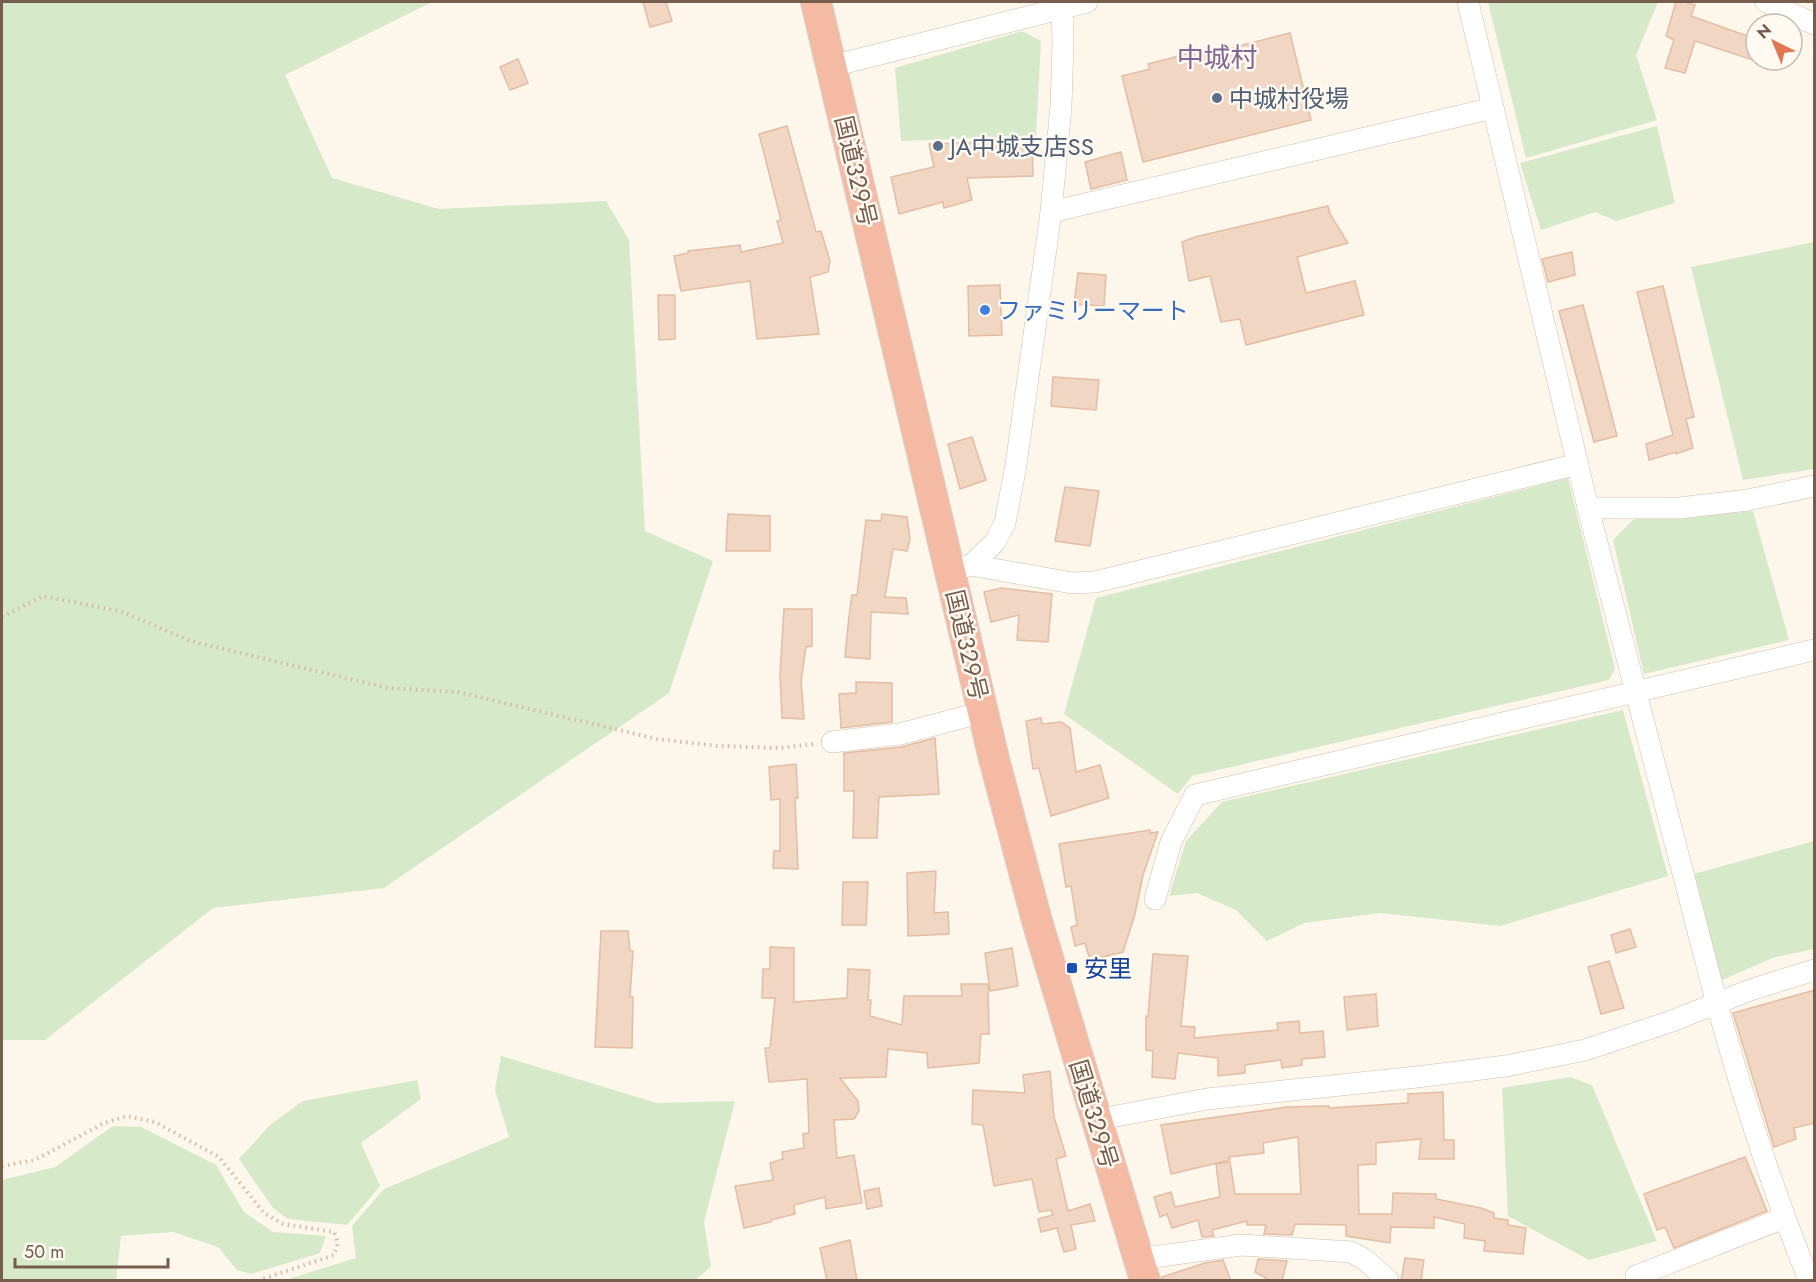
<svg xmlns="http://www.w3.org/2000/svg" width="1816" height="1282" font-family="Jost,'Noto Sans JP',sans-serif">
<rect width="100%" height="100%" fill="#fcf6eb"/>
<g fill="#d6eac9">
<polygon points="2,2 432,2 285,75 332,178 439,209 606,201 629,240 645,531 713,561 669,693 384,888 213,908 45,1040 2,1040"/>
<polygon points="1488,2 1658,2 1636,55 1657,120 1526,158"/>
<polygon points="1022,31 1041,41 1036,136 901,141 895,68"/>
<polygon points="1657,126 1675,203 1616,221 1595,212 1541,230 1520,163"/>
<polygon points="1814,242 1814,469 1743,480 1691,267"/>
<polygon points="1568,478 1615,669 1609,680 1192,776 1178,794 1064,714 1096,598"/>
<polygon points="1753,511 1789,640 1644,674 1613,540 1635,518 1680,518"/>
<polygon points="1623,710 1668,876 1500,926 1380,913 1304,923 1267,941 1236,910 1197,893 1169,896 1186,841 1222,802"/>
<polygon points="1814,841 1814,949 1772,958 1718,982 1690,875"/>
<polygon points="501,1056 657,1103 735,1101 704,1222 711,1267 695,1280 285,1280 356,1258 352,1226 384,1189 509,1137 495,1090"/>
<polygon points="1570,1077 1592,1085 1657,1241 1589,1260 1508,1216 1502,1088"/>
<polygon points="417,1080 421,1099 361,1143 380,1186 347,1225 288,1219 273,1208 239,1159 271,1124 303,1101"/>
<polygon points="113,1126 141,1127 216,1165 244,1212 273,1232 326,1236 320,1253 251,1274 237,1270 218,1247 173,1232 121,1236 116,1280 2,1280 2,1180 55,1167"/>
</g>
<g fill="#f1d6c3" stroke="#e3bda4" stroke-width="1.5">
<polygon points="643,2 666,2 672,21 650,27"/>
<polygon points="1676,2 1684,2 1695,5 1691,16 1756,39 1756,61 1695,41 1685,73 1665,68 1674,40 1666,36"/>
<polygon points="1290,33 1311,120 1143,162 1122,76 1150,69 1148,64 1194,52 1195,57"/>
<polygon points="518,59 528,83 510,90 500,67"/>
<polygon points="787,126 816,232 821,231 830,261 828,272 810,277 819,334 757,339 750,281 681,291 674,256 688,253 688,251 740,245 741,252 783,243 777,221 781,220 759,134"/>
<polygon points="1032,141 1033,176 967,178 972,200 944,208 943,202 899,214 891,177 934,167 929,144"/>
<polygon points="1121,152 1127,180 1091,189 1085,162"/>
<polygon points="1328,206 1330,214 1348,243 1297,257 1306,293 1355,281 1364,315 1246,345 1240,319 1221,322 1210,276 1189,281 1182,242 1195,237"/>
<polygon points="1572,252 1575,275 1548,282 1542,259"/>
<polygon points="1078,273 1106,275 1104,306 1074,304"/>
<polygon points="1000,285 1002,335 969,336 968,286"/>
<polygon points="1663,286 1694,417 1686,419 1693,448 1676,454 1676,452 1649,460 1646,444 1673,435 1637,292"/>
<polygon points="658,295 675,295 675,339 659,340"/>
<polygon points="1583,305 1617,436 1594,442 1559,311"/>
<polygon points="1053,377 1099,380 1096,410 1051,406"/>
<polygon points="972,437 986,480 960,489 948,444"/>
<polygon points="1065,487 1099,491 1090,546 1055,541"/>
<polygon points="728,514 770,516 770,551 726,551"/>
<polygon points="882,514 907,517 910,539 907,551 893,549 885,597 906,598 908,614 871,612 870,659 845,657 849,616 852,595 857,595 866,520 881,521"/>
<polygon points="1001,588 1052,594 1048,642 1017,640 1019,615 991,622 984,592"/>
<polygon points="784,609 812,609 812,646 806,647 801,681 804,719 782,718 780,674"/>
<polygon points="856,682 892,683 892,722 841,728 839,694 856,693"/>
<polygon points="1041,718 1042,724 1061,722 1070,728 1076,772 1100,765 1109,798 1051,816 1039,768 1033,769 1026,721"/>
<polygon points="935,738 939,794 879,797 877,838 853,838 854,791 844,791 844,753 901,747"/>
<polygon points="796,764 798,798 795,798 798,869 773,868 774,851 780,851 780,799 771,800 769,767"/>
<polygon points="1150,830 1150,833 1158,832 1143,875 1135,914 1123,952 1090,960 1085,943 1075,946 1071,927 1077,925 1071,886 1066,887 1059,844"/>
<polygon points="936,871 934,913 948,912 949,934 908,936 907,873"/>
<polygon points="843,882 868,882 866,925 842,925"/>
<polygon points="1630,929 1636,947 1616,953 1611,935"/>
<polygon points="601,931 628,931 630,951 633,951 630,997 633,997 632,1048 595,1047"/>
<polygon points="770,947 794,948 794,1002 847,998 848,969 870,970 868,1000 871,1000 870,1016 902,1025 904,996 962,996 961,984 988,984 989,1034 981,1034 979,1063 928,1068 927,1053 888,1049 886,1077 840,1078 858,1101 859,1111 854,1119 834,1120 837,1158 854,1155 862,1203 826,1209 825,1197 794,1205 795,1214 771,1220 771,1222 744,1228 735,1186 773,1180 770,1163 783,1159 782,1152 804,1148 803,1134 809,1133 807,1079 769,1082 765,1048 770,1048 775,998 762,998 763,969 770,969"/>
<polygon points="1012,948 1018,986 990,991 985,953"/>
<polygon points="1153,954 1188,956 1181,1026 1195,1027 1194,1038 1278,1030 1277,1023 1299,1021 1300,1033 1323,1031 1325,1057 1302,1059 1302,1065 1282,1068 1281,1060 1245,1065 1245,1073 1218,1076 1218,1058 1178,1053 1175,1079 1152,1077 1153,1051 1146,1050 1146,1016 1148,1017"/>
<polygon points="1609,961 1624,1008 1601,1014 1588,967"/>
<polygon points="1815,990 1815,1123 1794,1128 1796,1139 1774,1147 1733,1013"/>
<polygon points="1376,994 1378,1026 1347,1030 1344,997"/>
<polygon points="1050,1071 1054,1117 1066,1156 1056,1159 1068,1211 1090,1204 1095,1221 1071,1225 1076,1249 1064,1252 1057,1228 1041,1232 1038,1219 1053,1215 1051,1210 1039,1212 1032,1179 994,1186 983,1125 972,1124 973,1090 1025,1093 1023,1075"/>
<polygon points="1443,1092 1444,1140 1454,1140 1454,1159 1419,1159 1421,1139 1376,1143 1376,1164 1358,1165 1359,1214 1392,1214 1393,1193 1436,1194 1436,1199 1481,1208 1494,1213 1494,1218 1508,1220 1508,1225 1526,1228 1523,1254 1484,1251 1485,1241 1464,1238 1465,1224 1434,1217 1434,1228 1391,1227 1391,1225 1390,1243 1346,1236 1346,1225 1295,1224 1292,1235 1264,1234 1266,1225 1247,1225 1247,1221 1212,1230 1214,1236 1202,1237 1198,1220 1172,1228 1167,1214 1160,1217 1154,1197 1171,1192 1175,1207 1220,1197 1216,1164 1230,1162 1235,1194 1301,1194 1298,1137 1263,1143 1264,1153 1229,1157 1230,1160 1171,1174 1161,1125 1287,1107 1329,1106 1329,1108 1408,1103 1408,1094"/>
<polygon points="1745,1157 1767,1211 1674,1248 1665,1227 1657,1230 1644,1194"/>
<polygon points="879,1188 882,1206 867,1209 864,1191"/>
<polygon points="850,1240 857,1281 827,1281 820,1248"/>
<polygon points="1405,1258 1424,1260 1421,1281 1401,1281"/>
<polygon points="1258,1259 1287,1261 1282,1281 1271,1281 1255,1272"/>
<polygon points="1223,1260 1231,1281 1162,1281 1162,1277 1205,1263"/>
</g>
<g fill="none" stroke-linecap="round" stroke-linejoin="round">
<defs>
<g id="minor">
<path d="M1468 2 1588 508 1717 1004C1743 1098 1773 1191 1809 1280"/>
<polyline points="1766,2 1814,24"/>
<polyline points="832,66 1087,2"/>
<polyline points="1051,212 1493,108"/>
<polyline points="1588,508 1680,508 1748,500 1814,486"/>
<polyline points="971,565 1072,583 1095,582 1578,464"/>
<polyline points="961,568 971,565 995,542 1005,523 1016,465 1051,212 1061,106 1063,44 1062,2"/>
<polyline points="832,742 900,734 983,712"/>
<polyline points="1155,899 1171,842 1195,795 1814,650"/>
<polyline points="1095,1120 1207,1099 1417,1077 1506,1066 1585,1050 1672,1021 1750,990 1814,970"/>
<polyline points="1138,1259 1241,1245 1351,1252 1364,1259 1388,1280"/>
<polyline points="1636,1280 1636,1276 1784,1218"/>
</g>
<polyline id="highway" points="816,2 994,759 1037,921 1145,1280"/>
</defs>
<use href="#minor" stroke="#cebeb0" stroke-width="22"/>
<use href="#highway" stroke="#d9d2cd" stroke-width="32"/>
<g stroke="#d6b9a5" stroke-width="4" stroke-dasharray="1.5 4.5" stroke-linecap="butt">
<polyline points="2,617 43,596 123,612 190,641 388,688 458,692 657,739 718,746 780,748 813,744"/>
<polyline points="2,1166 35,1160 104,1123 127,1116 155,1122 219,1157 264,1213 283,1224 334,1232 338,1243 334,1255 260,1280"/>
</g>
<use href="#minor" stroke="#fff" stroke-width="21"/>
<use href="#highway" stroke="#f4baa4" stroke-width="30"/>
</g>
<g fill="#5c6f8a" stroke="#fefaf1" stroke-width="2">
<circle cx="1217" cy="98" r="6"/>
<circle cx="938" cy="146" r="6"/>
</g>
<circle fill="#3f7fe0" stroke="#fefaf1" stroke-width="2" cx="985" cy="310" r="6"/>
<rect fill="#1a4fb4" stroke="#fefaf1" stroke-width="2" x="1066" y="962" width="12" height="12" rx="3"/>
<g text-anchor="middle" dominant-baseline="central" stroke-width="5" stroke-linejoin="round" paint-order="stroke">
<g font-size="24" fill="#4e5e75" stroke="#fefaf1" text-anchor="start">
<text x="1229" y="98">中城村役場</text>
<text x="950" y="146">JA中城支店SS</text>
</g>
<g font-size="24" fill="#775d4e" stroke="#fefaf1">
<text transform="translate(856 171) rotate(77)">国道329号</text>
<text transform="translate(967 645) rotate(77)">国道329号</text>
<text transform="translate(1094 1114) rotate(73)">国道329号</text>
</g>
<g font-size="24" fill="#366cbe" stroke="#fefaf1" text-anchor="start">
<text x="997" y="310">ファミリーマート</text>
</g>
<g font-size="24" fill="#164399" stroke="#fefaf1" text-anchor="start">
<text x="1084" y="968">安里</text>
</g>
<g font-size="27" fill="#846692" stroke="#fefaf1">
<text x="1217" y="57">中城村</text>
</g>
</g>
<rect width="1816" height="1282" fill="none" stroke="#775d4e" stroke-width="6"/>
<g transform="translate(1774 42) rotate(317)"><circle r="28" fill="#fefaf1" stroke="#c8bbb0" stroke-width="1.5"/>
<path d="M0-4.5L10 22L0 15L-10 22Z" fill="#e17655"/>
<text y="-9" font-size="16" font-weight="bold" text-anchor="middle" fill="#775d4e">N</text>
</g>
<path d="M15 1258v9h153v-9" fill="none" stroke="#775d4e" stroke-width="3"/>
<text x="24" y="1258" font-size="18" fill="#775d4e" stroke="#fefaf1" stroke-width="4.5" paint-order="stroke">50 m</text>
</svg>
